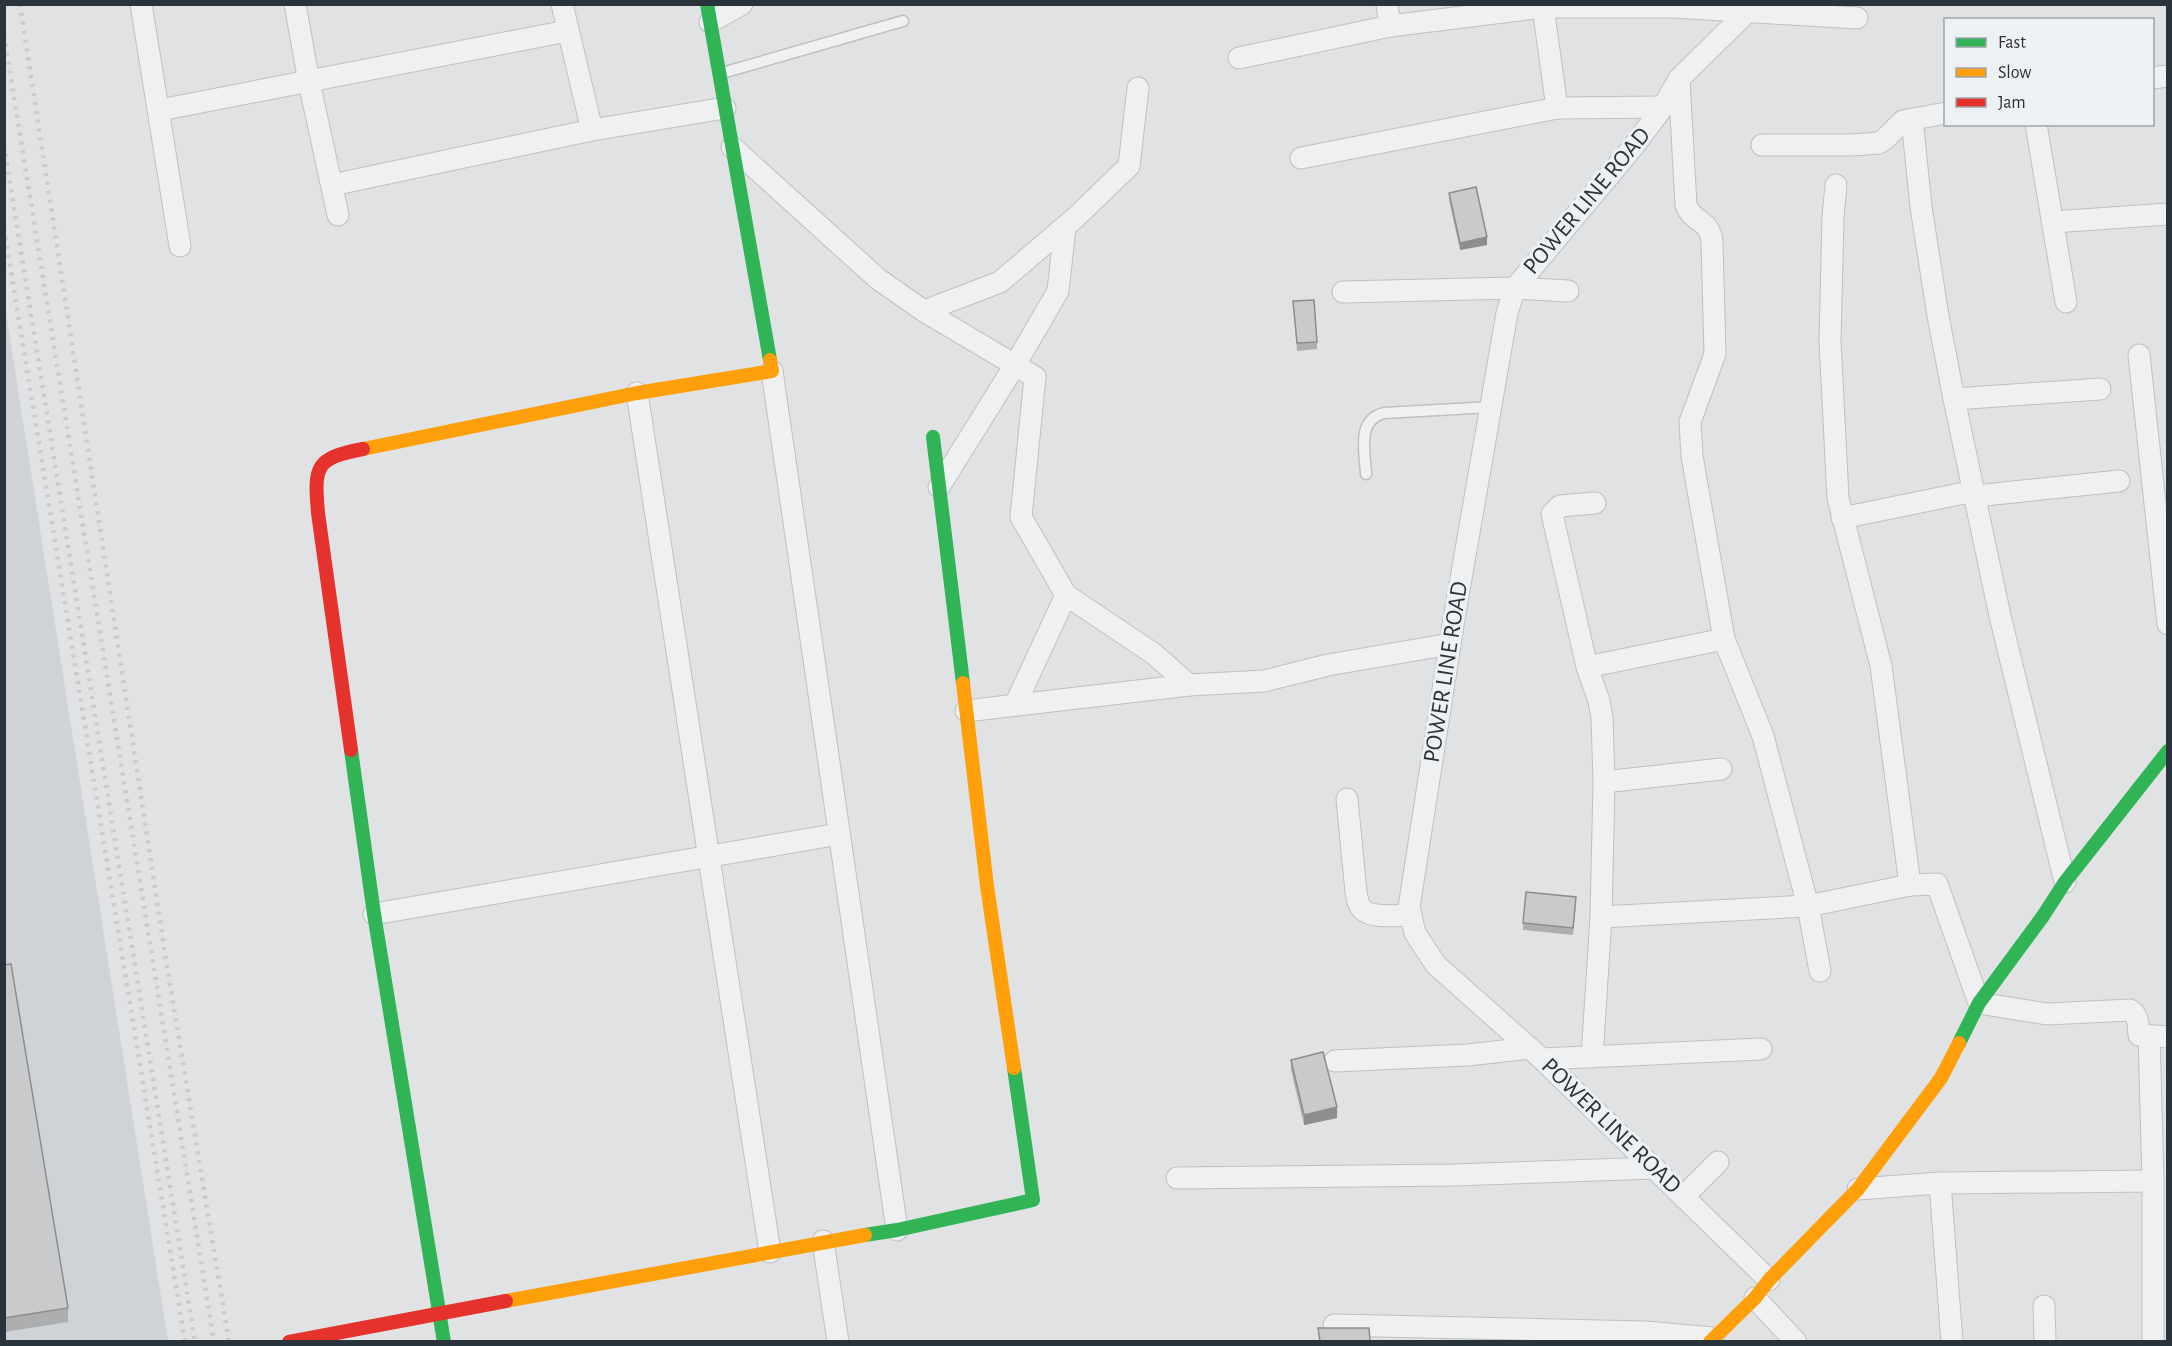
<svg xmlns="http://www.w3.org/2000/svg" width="2172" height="1346" font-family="'Alegreya Sans',sans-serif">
<rect width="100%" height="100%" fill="#e0e2e4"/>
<polygon fill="#cfd2d7" points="5,307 168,1341 5,1341"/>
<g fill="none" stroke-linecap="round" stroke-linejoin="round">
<defs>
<g id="lane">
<polyline points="722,73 903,21"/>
<path d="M1366 474C1365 452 1356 420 1384 413L1491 407"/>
</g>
<g id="street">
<polyline points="141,4 180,246"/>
<polyline points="295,4 309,82 338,215"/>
<polyline points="562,4 592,130 725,108"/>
<polyline points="1387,4 1390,26"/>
<polyline points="1752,4 1747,12 1679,79 1663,107 1633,147 1515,288 1507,313 1454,619 1409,907 1415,933 1436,965 1542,1059 1769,1280"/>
<polyline points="1543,7 1557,108"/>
<polyline points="710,22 742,4"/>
<polyline points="1239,58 1390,26 1543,7 1673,7 1857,18"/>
<polyline points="2152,78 2168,76"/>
<path d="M1679 79 1686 205C1692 223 1711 219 1712 243L1715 354 1690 422 1692 456 1724 639 1763 736 1808 906 1820 971"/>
<polyline points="160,110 567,31"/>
<polyline points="1912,119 1921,207 1938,316 1954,399 2000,616 2065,882"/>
<polyline points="2036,124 2066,302"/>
<polyline points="1762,145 1851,145 1879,143 1885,139 1903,121 1946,113"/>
<polyline points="732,147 878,279 924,311 1000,282 1075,218 1129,166 1138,88"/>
<polyline points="1301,158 1557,108 1663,107"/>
<polyline points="332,185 592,130"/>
<polyline points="1836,185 1833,217 1830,341 1838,498 1881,666 1910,885"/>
<polyline points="2053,222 2168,214"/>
<polyline points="1343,292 1515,288 1568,291"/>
<polyline points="924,311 1035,377 1021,517 1066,595 1154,654 1189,685 1264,681 1328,665 1450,644"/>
<polyline points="2139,355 2168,624"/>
<polyline points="772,371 897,1230"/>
<polyline points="637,393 770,1252"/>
<polyline points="1954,399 2100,389"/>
<polyline points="939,487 1015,365 1058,291 1065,228"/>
<polyline points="1975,496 2119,481"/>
<polyline points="1842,518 1974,491"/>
<polyline points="1587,667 1724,639"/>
<polyline points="1015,705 1066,595"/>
<polyline points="966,711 1189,685"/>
<polyline points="1604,782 1721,769"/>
<path d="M1347 799 1356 892C1357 897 1358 906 1363 910 1374 919 1397 915 1411 915"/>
<polyline points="374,914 839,834"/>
<path d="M1601 917 1808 906 1910 885 1937 884 1979 1003 2047 1014 2130 1010C2139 1016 2138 1025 2139 1035L2168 1037"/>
<polyline points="2149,1036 2153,1181 2153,1342"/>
<polyline points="1592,1057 1601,917 1604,782 1602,718 1599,701 1587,667 1552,514 1560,506 1595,503"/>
<polyline points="1542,1059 1761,1049"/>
<polyline points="1335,1061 1468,1055 1529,1048"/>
<polyline points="1177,1178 1454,1175 1655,1168"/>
<polyline points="1940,1183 1952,1342"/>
<polyline points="1858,1189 1940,1183 2153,1181"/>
<polyline points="1684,1196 1718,1162"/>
<polyline points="823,1241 838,1342"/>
<polyline points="1755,1298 1796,1342"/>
<polyline points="2044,1306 2045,1342"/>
<polyline points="1334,1325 1645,1332 1713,1338"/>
</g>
</defs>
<use href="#lane" stroke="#bec0c2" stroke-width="13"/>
<use href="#street" stroke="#bec0c2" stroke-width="23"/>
<use href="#lane" stroke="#eff0f2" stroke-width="10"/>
<use href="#street" stroke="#eff0f2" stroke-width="21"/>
<g stroke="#30b455" stroke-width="14">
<polyline points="707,4 770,360"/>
<polyline points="933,437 963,683"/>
<polyline points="351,750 374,914 444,1342"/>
<polyline points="1959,1043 1979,1003 2043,916 2065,882 2168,751"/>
<polyline points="865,1235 897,1230 1033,1200 1014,1068"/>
</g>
<g stroke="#ff9f0a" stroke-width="14">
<polyline points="363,449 637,393 772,371 770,360"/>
<polyline points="963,683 987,886 1014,1068"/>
<polyline points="506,1301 865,1235"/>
<polyline points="1710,1342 1755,1298 1769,1280 1858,1189 1941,1078 1959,1043"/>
</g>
<g stroke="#e5322d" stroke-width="14">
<path d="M351 750 318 513C314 466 315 458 363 449"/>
<polyline points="289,1342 506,1301"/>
</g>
<g stroke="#c9cbcc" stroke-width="4.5" stroke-dasharray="3 6" stroke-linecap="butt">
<polyline points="20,4 166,960 229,1342"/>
<polyline points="4,35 214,1342"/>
<polyline points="4,145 195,1342"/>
<polyline points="4,228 185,1342"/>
</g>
</g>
<g fill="#acaeaf">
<polygon points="1449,193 1487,245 1460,250 1449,200"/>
<polygon points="1293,301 1317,342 1317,349 1297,351"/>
<polygon points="1576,904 1573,935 1523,930 1523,923"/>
<polygon points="4,965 68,1308 68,1322 4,1332"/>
<polygon points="1291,1060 1337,1118 1304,1125 1291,1070"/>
</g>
<g fill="#8c8d8f">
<polygon points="1487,237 1487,245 1460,250 1460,243"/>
<polygon points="1337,1107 1337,1118 1304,1125 1304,1115"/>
</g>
<g fill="#c8cacc" stroke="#8c8d8f" stroke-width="1.5">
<polygon points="1476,187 1487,237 1460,243 1449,193"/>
<polygon points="1314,300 1317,342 1297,343 1293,301"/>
<polygon points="1526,892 1576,897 1573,928 1523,923"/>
<polygon points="11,964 68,1308 4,1318 4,965"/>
<polygon points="1323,1052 1337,1107 1304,1115 1291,1060"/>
<polygon points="1318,1328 1369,1328 1370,1341 1320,1341"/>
</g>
<g text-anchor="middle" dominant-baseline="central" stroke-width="6" stroke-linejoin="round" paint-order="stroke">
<g font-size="24" fill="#29333c" stroke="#eef1f4">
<text transform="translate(1587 201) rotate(-50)">POWER LINE ROAD</text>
<text transform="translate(1446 672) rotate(-81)">POWER LINE ROAD</text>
<text transform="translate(1611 1126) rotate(44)">POWER LINE ROAD</text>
</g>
</g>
<rect width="2172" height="1346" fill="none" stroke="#29333c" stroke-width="12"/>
<rect x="1944" y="18" width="210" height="108" fill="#eef1f4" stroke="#9fa5aa" stroke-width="1.5"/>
<rect x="1956" y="38" width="30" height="9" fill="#30b455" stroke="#9fa5aa" stroke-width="1.5"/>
<text x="1998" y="48" font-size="18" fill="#29333c">Fast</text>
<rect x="1956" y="68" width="30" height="9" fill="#ff9f0a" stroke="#9fa5aa" stroke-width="1.5"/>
<text x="1998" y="78" font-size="18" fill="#29333c">Slow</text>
<rect x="1956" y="98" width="30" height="9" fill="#e5322d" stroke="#9fa5aa" stroke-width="1.5"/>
<text x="1998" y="108" font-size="18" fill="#29333c">Jam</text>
</svg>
